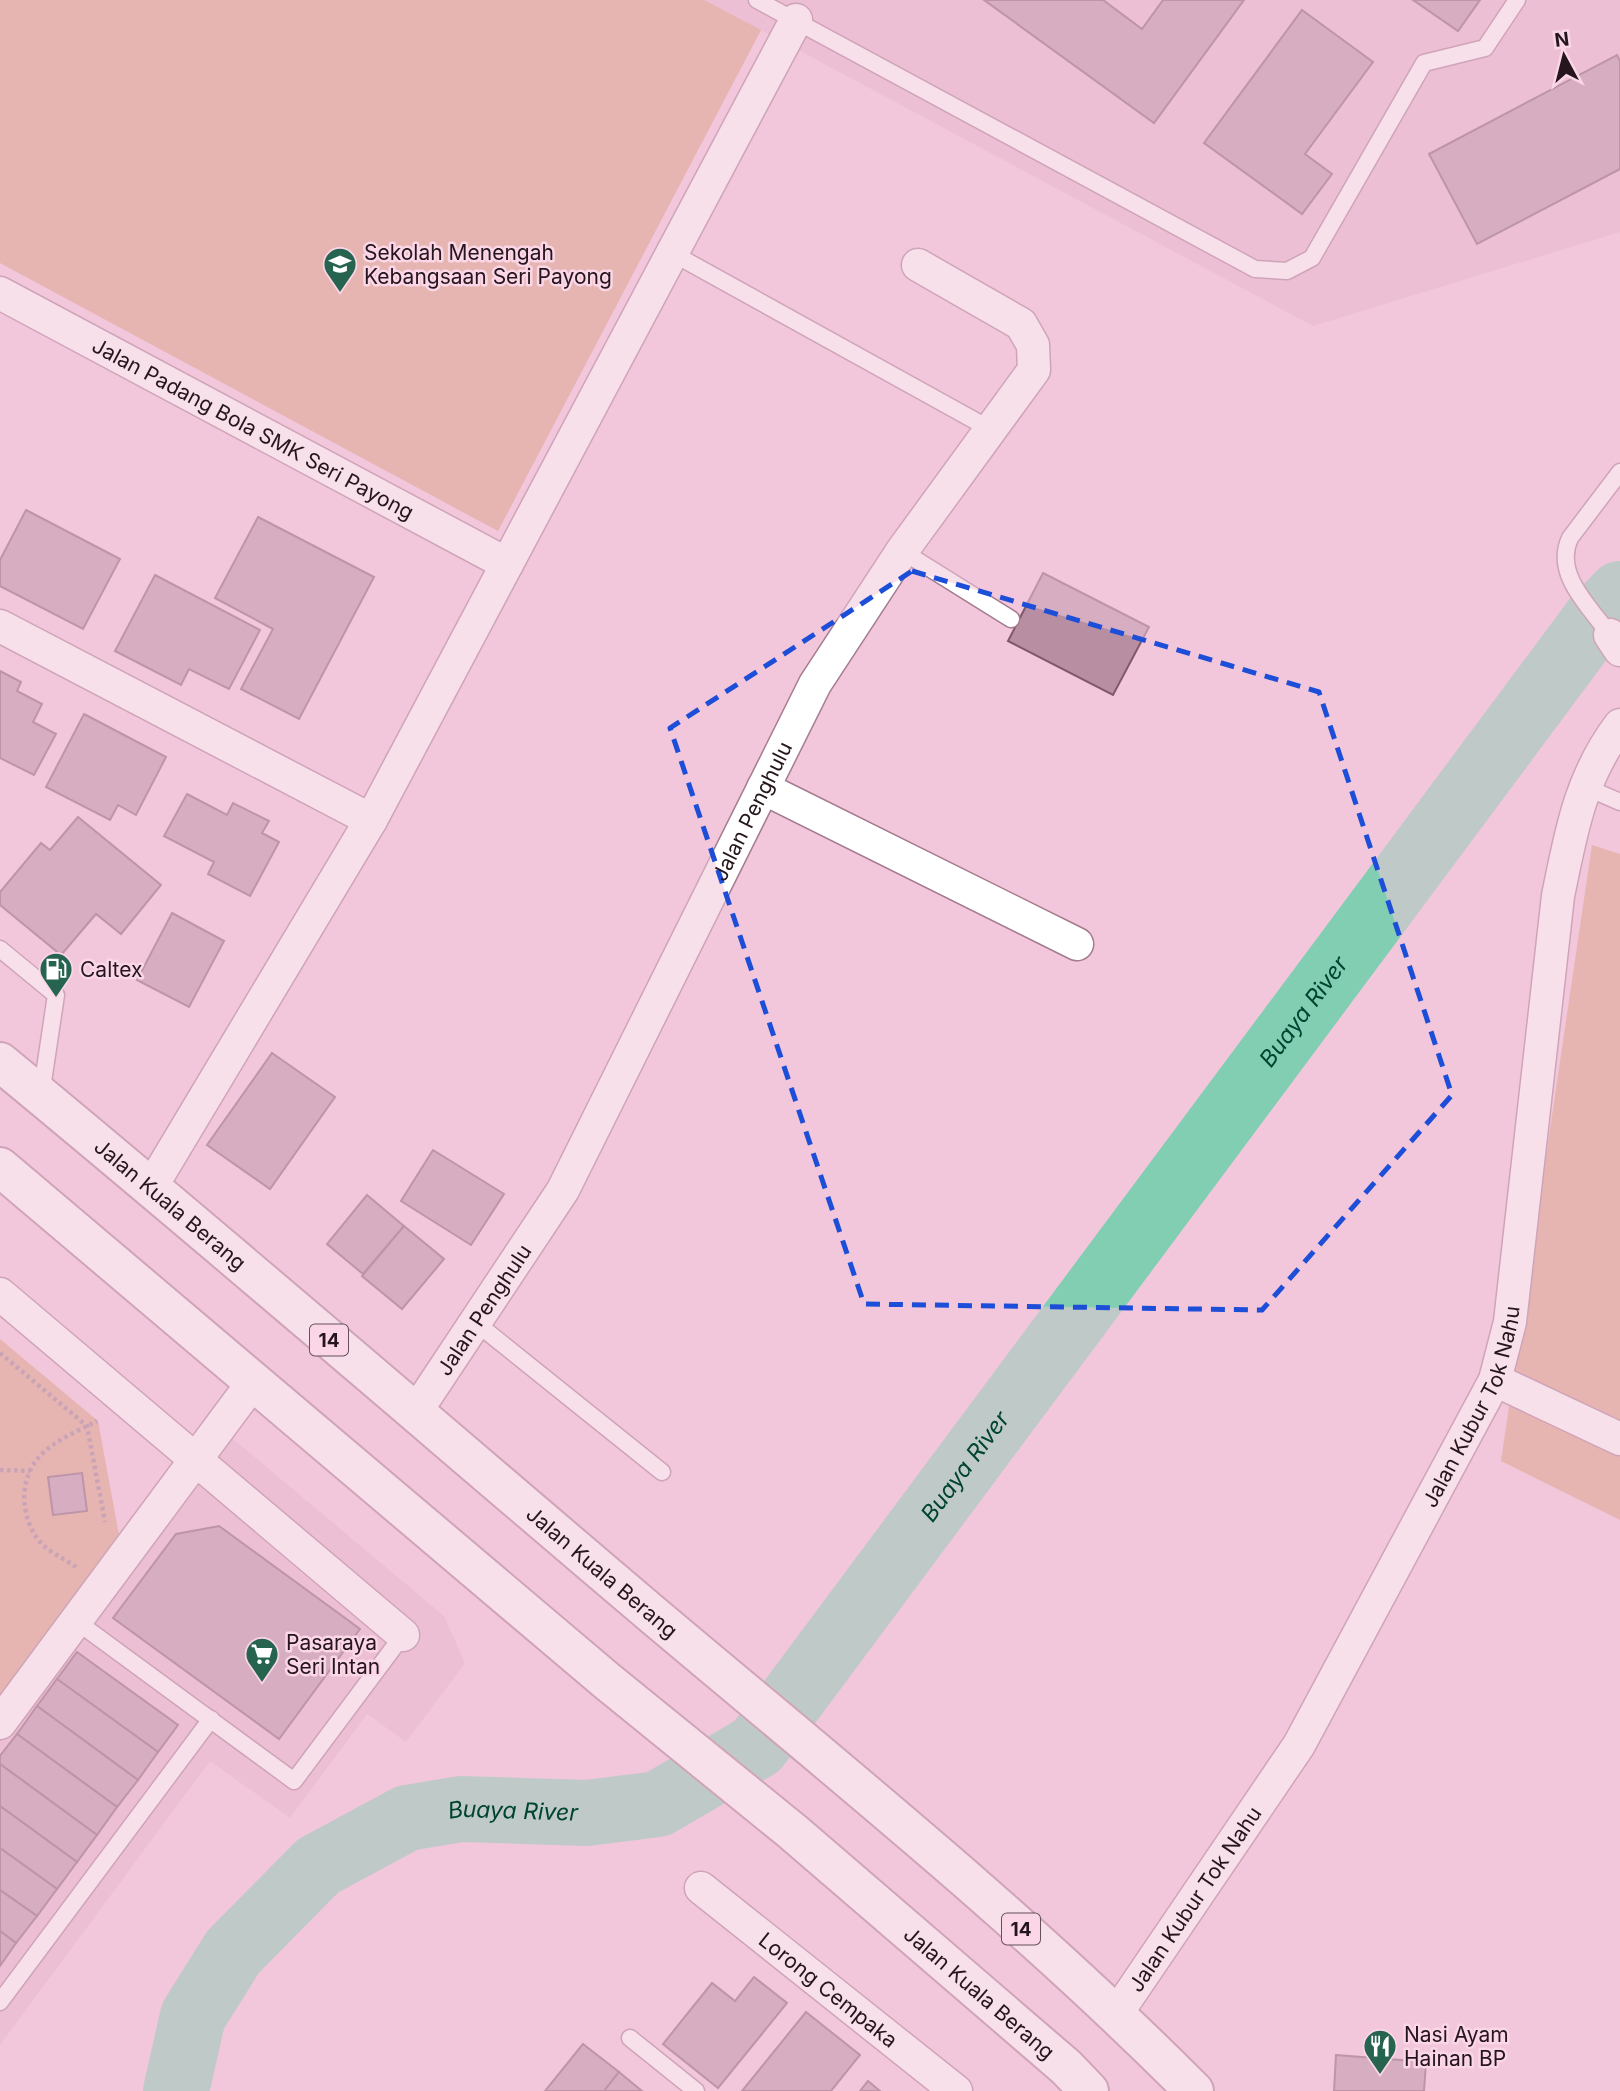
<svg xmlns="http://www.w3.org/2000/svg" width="1620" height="2091" font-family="Inter,sans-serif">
<rect width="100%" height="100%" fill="#f2c6db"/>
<g fill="#e7b5cd">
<polygon points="0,0 1620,0 1620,232 1313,326 761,30 498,531 0,263"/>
<polygon points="207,1417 444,1616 465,1663 406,1742 367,1714 290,1818 210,1761 0,2045 0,1695"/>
</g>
<g fill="#d79f81">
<polygon points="0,0 704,0 761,30 498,531 0,263"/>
<polygon points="1592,845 1620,854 1620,1520 1501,1461"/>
<polygon points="0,1339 98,1421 119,1535 0,1695"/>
</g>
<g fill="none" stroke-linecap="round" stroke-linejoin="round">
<path stroke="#82ceb2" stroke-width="66" id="s1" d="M176 2091 193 2016 233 1952 318 1866 407 1818 461 1809 587 1813 658 1804 757 1746 1595 620 1620 594"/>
</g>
<g fill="#b78ea2" stroke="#7f586b" stroke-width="2">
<polygon points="984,0 1103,0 1142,29 1163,0 1244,0 1154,123"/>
<polygon points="1413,0 1480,0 1458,31"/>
<polygon points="1302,10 1373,62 1305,154 1332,174 1302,214 1204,143"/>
<polygon points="1617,55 1620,61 1620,169 1477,244 1429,154"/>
<polygon points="26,510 120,559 83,629 0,586 0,560"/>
<polygon points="258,517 374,577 299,719 241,689 273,629 215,598"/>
<polygon points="1043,573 1149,627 1113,695 1008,641"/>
<polygon points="155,575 260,630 229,689 189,669 181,685 115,651"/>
<polygon points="0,671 21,682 17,691 42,704 33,722 56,734 34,775 0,758"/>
<polygon points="84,714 166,757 136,815 118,805 110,820 46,787"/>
<polygon points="187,794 227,815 233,803 269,821 262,833 279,842 250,896 208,874 214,862 164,836"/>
<polygon points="78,817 161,885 121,934 96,914 61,955 0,905 0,892 41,843 50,850"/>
<polygon points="172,913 224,941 189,1007 137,980"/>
<polygon points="272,1053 335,1097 270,1189 207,1145"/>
<polygon points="433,1150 504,1194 471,1245 401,1201"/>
<polygon points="367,1195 404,1226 363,1274 327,1244"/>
<polygon points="404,1226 444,1259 402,1309 362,1276"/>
<polygon points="82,1473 87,1511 53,1515 48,1477"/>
<polygon points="219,1526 360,1629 279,1739 113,1618 176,1534"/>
<polygon points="77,1652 178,1725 158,1752 57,1679"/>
<polygon points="57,1679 158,1752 138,1780 37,1706"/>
<polygon points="37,1706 138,1780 117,1807 17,1734"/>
<polygon points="17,1734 117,1807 97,1835 0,1764 0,1756"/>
<polygon points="0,1764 97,1835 77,1862 0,1806"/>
<polygon points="0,1806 77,1862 57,1889 0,1848"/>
<polygon points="0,1848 57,1889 37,1916 0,1890"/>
<polygon points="0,1890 37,1916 16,1943 0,1931"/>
<polygon points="0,1931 16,1943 0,1966"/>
<polygon points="754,1977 787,2003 718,2088 663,2044 712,1983 735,2001"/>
<polygon points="806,2012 860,2055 831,2091 742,2091"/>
<polygon points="583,2044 619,2072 604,2091 545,2091"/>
<polygon points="1336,2055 1426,2062 1424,2091 1334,2091"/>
<polygon points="619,2072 642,2091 604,2091"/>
<polygon points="868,2081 880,2091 860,2091"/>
</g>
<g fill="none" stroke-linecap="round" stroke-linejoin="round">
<defs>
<g id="lane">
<polyline points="757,0 1255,269 1287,271 1312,258 1424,63 1485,48 1517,0"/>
<polyline points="672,253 990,429"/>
<polyline points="902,551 1011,619"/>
<path d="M1610 635C1590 607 1553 574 1570 538L1620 472"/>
<polyline points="1583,786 1620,802"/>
<polyline points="0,949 56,995 41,1095"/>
<polyline points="475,1322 662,1472"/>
<polyline points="76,1621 294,1781 403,1635"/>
<polyline points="0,2002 211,1719"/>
<polyline points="630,2038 696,2091"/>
</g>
<g id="street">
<path id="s2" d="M0 293 507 564"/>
<polyline points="0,626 371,820"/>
<polyline points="1610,635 1620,650"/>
<polyline points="763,788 1077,944"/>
<polyline points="150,1189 371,820 796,20"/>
<polyline points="0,1294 403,1635"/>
<polyline points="1495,1380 1620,1439"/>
<path id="s3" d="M415 1413 563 1190 815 684 902 551 1034 370 1033 345 1021 324 918 265"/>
<polyline points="0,1723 254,1381"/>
<path id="s4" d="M701 1888 956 2091"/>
<path id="s5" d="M1117 2013 1299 1745 1495 1380 1510 1322 1558 896C1571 832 1580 778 1620 725"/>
</g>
<g id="highway">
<path id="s6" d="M0 1062C220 1243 436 1431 653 1615 837 1770 1025 1921 1194 2091"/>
<path id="s7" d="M0 1167 607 1681 793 1832 1066 2067 1089 2091"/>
</g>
</defs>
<use href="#lane" stroke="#a47b8f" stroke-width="19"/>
<use href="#street" stroke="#a47b8f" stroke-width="35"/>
<use href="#highway" stroke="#a47b8f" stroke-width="42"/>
<g stroke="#9a7a89" stroke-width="4.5" stroke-dasharray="3.5 3.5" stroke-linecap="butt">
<polyline points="0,1353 87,1426 105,1522"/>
<polyline points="0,1470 30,1471"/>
<path d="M76 1567C66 1560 53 1554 44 1546 20 1523 17 1480 40 1456 55 1440 78 1431 97 1421"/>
</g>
<use href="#lane" stroke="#fff" stroke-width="16"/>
<use href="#street" stroke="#fff" stroke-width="32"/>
<use href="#highway" stroke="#fff" stroke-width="38"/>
</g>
<path d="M0 0H1620V2091H0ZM912 571 1319 692 1452 1095 1262 1310 864 1304 670 728Z" fill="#f2c6db" fill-opacity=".55" fill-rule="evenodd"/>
<path fill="none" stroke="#1d4ed8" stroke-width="5" stroke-dasharray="14 9" stroke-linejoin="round" d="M912 571 1319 692 1452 1095 1262 1310 864 1304 670 728Z"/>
<defs>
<symbol id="school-pin" viewBox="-11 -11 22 30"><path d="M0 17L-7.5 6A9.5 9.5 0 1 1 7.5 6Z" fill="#276450" stroke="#fad6e7"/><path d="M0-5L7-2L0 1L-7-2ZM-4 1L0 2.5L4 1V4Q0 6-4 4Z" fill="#fff"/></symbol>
<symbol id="fuel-pin" viewBox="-11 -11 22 30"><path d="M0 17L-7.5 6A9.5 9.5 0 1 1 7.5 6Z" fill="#276450" stroke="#fad6e7"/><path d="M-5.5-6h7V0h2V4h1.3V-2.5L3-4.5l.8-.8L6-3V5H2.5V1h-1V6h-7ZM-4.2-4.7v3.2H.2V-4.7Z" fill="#fff"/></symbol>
<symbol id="supermarket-pin" viewBox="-11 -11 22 30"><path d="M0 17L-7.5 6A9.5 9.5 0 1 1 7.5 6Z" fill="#276450" stroke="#fad6e7"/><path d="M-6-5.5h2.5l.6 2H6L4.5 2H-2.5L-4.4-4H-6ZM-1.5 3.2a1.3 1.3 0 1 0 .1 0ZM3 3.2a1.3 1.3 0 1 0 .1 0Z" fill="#fff"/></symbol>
<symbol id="restaurant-pin" viewBox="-11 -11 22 30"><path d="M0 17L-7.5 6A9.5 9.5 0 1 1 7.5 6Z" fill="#276450" stroke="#fad6e7"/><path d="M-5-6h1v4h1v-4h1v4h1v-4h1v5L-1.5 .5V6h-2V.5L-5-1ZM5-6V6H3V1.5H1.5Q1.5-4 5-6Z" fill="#fff"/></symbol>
</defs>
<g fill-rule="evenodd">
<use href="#school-pin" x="321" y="245" width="38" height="52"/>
<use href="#fuel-pin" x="37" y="950" width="38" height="52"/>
<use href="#supermarket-pin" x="243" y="1635" width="38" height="52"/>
<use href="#restaurant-pin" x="1361" y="2027" width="38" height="52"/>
</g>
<g text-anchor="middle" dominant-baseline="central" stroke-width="5" stroke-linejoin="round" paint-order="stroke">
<g fill="#fad6e7" stroke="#654f5a" stroke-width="2">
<rect x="310" y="1324.5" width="38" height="31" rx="5"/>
<rect x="1002" y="1913.5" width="38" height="31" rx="5"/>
</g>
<g font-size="19" font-weight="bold" fill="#25151d">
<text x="329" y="1340">14</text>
<text x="1021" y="1929">14</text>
</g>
<g font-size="21" fill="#25151d" stroke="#fad6e7" text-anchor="start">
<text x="364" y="252">Sekolah Menengah<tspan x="364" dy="24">Kebangsaan Seri Payong</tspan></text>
<text x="80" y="969">Caltex</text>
<text x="286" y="1642">Pasaraya<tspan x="286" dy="24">Seri Intan</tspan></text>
<text x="1404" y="2034">Nasi Ayam<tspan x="1404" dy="24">Hainan BP</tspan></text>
</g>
<g font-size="21" fill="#25151d" stroke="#fad6e7">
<text stroke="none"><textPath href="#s2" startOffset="287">Jalan Padang Bola SMK Seri Payong</textPath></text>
<text stroke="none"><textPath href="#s3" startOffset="691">Jalan Penghulu</textPath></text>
<text stroke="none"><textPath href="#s6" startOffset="222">Jalan Kuala Berang</textPath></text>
<text stroke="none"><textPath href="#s3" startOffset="124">Jalan Penghulu</textPath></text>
<text stroke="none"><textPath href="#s5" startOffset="705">Jalan Kubur Tok Nahu</textPath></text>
<text stroke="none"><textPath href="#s6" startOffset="789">Jalan Kuala Berang</textPath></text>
<text stroke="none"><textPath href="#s5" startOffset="138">Jalan Kubur Tok Nahu</textPath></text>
<text stroke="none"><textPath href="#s4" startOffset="163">Lorong Cempaka</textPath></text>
<text stroke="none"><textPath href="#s7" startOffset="1281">Jalan Kuala Berang</textPath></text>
</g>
<g font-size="23" font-style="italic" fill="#004331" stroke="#fad6e7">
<text stroke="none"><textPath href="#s1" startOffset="1657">Buaya River</textPath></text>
<text stroke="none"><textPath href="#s1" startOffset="1090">Buaya River</textPath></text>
<text stroke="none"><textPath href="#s1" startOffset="481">Buaya River</textPath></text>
</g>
</g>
<g transform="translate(1564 56) rotate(353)" stroke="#fad6e7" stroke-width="5" paint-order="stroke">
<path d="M0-5L12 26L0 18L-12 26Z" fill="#25151d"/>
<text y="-10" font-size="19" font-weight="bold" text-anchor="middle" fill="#25151d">N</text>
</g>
</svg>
